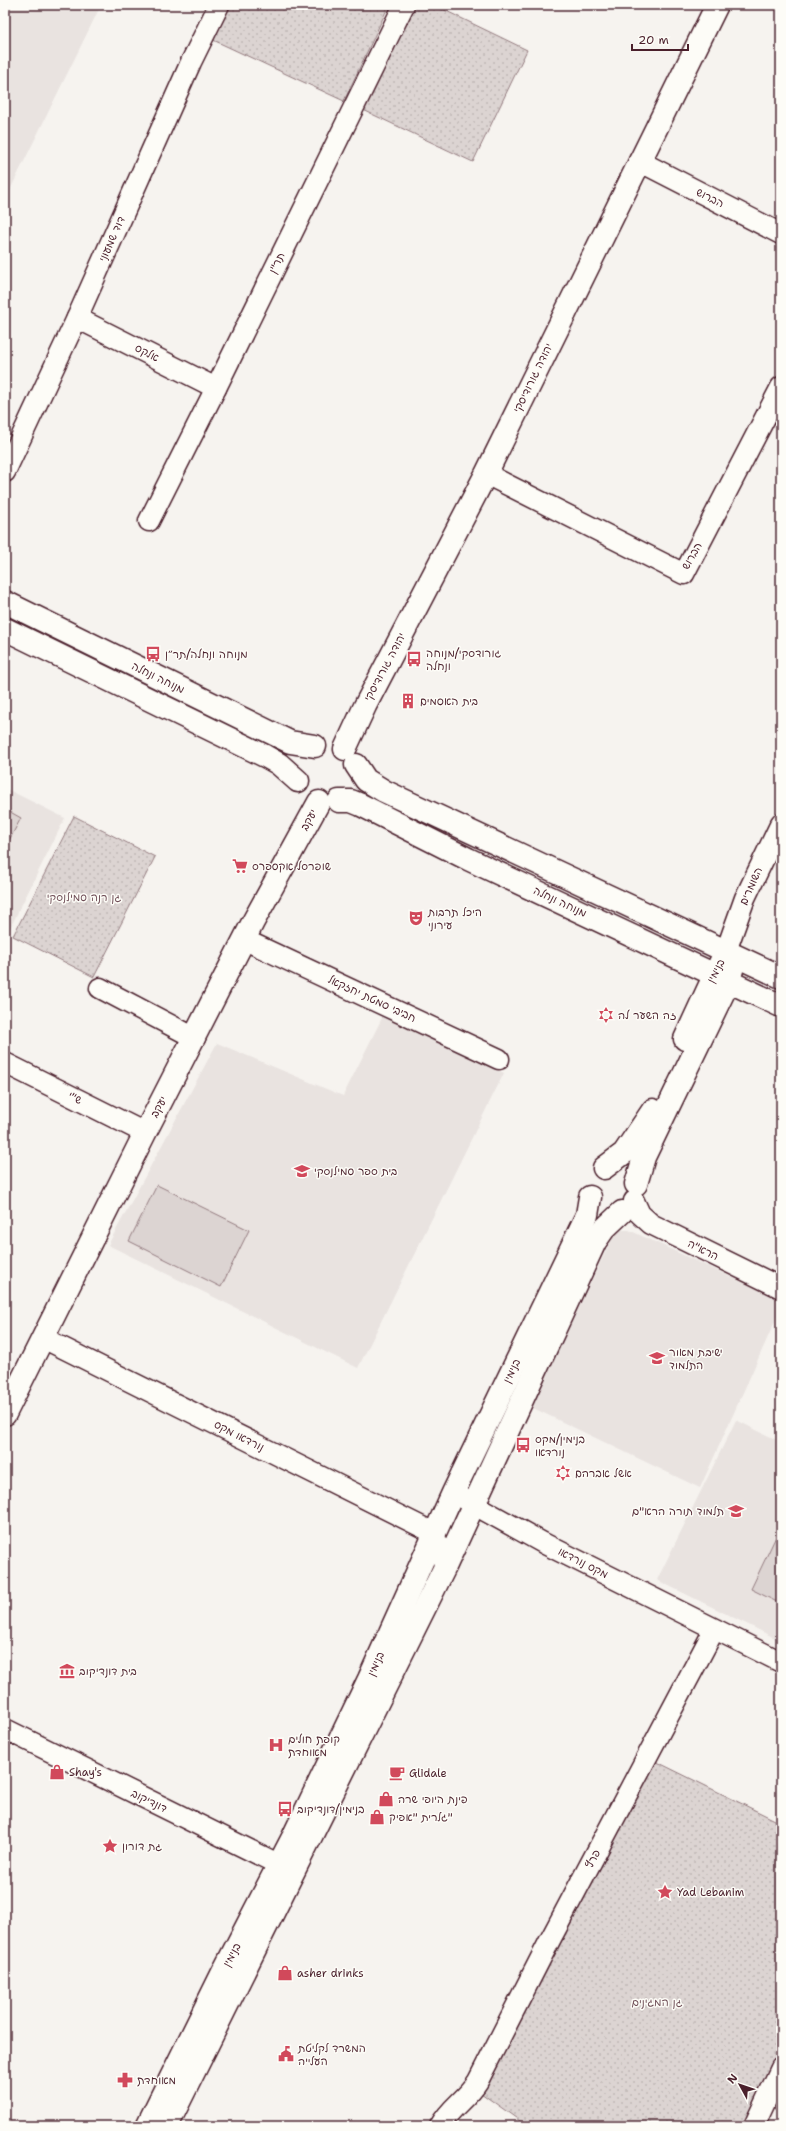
<svg xmlns="http://www.w3.org/2000/svg" width="786" height="2131" font-family="'Shantell Sans','Playpen Sans Hebrew',sans-serif">
<defs>
<pattern id="park-dots" width="8" height="8" patternUnits="userSpaceOnUse"><rect width="8" height="8" fill="#dcd4d2"/><path d="M2 2h.1M6 6h.1" fill="none" stroke="#beb6b4" stroke-width="1.8" stroke-linecap="round"/></pattern>
</defs>
<rect width="100%" height="100%" fill="#f6f3ef"/>
<filter id="ink" filterUnits="userSpaceOnUse"><feTurbulence type="fractalNoise" baseFrequency=".025" numOctaves="2"/><feDisplacementMap in="SourceGraphic" scale="8" xChannelSelector="R" yChannelSelector="G"/><feConvolveMatrix kernelMatrix="1 2 1 2 8 2 1 2 1" color-interpolation-filters="sRGB"/></filter>
<g filter="url(#ink)">
<g fill="#e9e3e0">
<polygon points="5,5 101,5 5,200"/>
<polygon points="5,788 65,818 5,938"/>
<polygon points="384,1014 504,1073 358,1368 108,1245 217,1043 343,1096"/>
<polygon points="616,1230 629,1230 781,1300 781,1308 700,1488 531,1407"/>
<polygon points="736,1420 781,1442 781,1641 657,1580"/>
</g>
<g fill="url(#park-dots)" stroke="#937a7e">
<polygon points="227,5 389,5 344,101 211,39"/>
<polygon points="406,5 434,5 527,50 473,162 357,107"/>
<polygon points="74,816 155,857 94,977 13,936"/>
<polygon points="647,1757 781,1823 781,2051 750,2126 527,2126 474,2088"/>
</g>
<g fill="#dcd4d2" stroke="#937a7e">
<polygon points="5,809 21,818 5,848"/>
<polygon points="157,1185 249,1230 221,1287 129,1241"/>
<polygon points="781,1526 781,1604 751,1589"/>
</g>
<g fill="none" stroke-linecap="round" stroke-linejoin="round">
<defs>
<g id="street">
<polyline points="639,161 781,234"/>
<polyline points="77,318 216,388"/>
<polyline points="5,472 77,318 191,62 219,5"/>
<polyline points="486,474 684,574 781,387"/>
<polyline points="149,521 216,388 404,5"/>
<polyline points="245,940 499,1059"/>
<polyline points="726,951 745,898 781,823"/>
<polyline points="100,988 195,1038"/>
<polyline points="5,1063 145,1133"/>
<polyline points="634,1201 640,1214 651,1224 781,1288"/>
<polyline points="43,1338 434,1533 445,1567"/>
<polyline points="453,1493 545,1544 781,1662"/>
<polyline points="5,1729 294,1872"/>
<path d="M440 2126C450 2107 467 2099 478 2081L550 1940 714 1630"/>
<polyline points="754,2126 781,2068"/>
</g>
<g id="secondary">
<polyline points="5,602 290,742 315,746"/>
<polyline points="5,629 265,756 279,764 298,781"/>
<polyline points="345,749 365,706 486,474 717,5"/>
<polyline points="356,765 366,780 384,791 781,977"/>
<polyline points="339,801 351,801 361,805 468,859 781,1006"/>
<polyline points="685,1039 721,961"/>
<polyline points="604,1168 624,1153 653,1110"/>
<polyline points="636,1184 644,1157 729,981 733,966"/>
<polyline points="5,1414 145,1133 253,922 319,802"/>
<polyline points="147,2126 223,1972 293,1837 369,1679 453,1493 587,1215 590,1197"/>
<polyline points="167,2126 445,1567 595,1242 604,1229 622,1212"/>
</g>
</defs>
<use href="#street" stroke="#4a1f2b" stroke-width="23"/>
<use href="#secondary" stroke="#4a1f2b" stroke-width="25"/>
<use href="#street" stroke="#fdfcf7" stroke-width="20"/>
<use href="#secondary" stroke="#fdfcf7" stroke-width="22"/>
</g>
</g>
<defs>
<symbol id="bus-bare" viewBox="-9 -9 18 18"><path d="M-5-6H5V4H4V6H2V4H-2V6H-4V4H-5ZM-3.5-4V0h7V-4ZM-3.5 1.2v1.5H-2V1.2ZM2 1.2v1.5H3.5V1.2Z" fill="#d1495b" stroke="#fdfcf7" stroke-width="2.5" paint-order="stroke"/></symbol>
<symbol id="building-bare" viewBox="-9 -9 18 18"><path d="M-4-6H4V6H1V3H-1V6H-4ZM-2.5-4.3h1.7v1.8h-1.7ZM.8-4.3h1.7v1.8H.8ZM-2.5-1h1.7V.8h-1.7ZM.8-1h1.7V.8H.8Z" fill="#d1495b" stroke="#fdfcf7" stroke-width="2.5" paint-order="stroke"/></symbol>
<symbol id="supermarket-bare" viewBox="-9 -9 18 18"><path d="M-6-5.5h2.5l.6 2H6L4.5 2H-2.5L-4.4-4H-6ZM-1.5 3.2a1.3 1.3 0 1 0 .1 0ZM3 3.2a1.3 1.3 0 1 0 .1 0Z" fill="#d1495b" stroke="#fdfcf7" stroke-width="2.5" paint-order="stroke"/></symbol>
<symbol id="theatre-bare" viewBox="-9 -9 18 18"><path d="M-5-5.5Q0-4 5-5.5V0Q5 5 0 6Q-5 5-5 0ZM-3.3-2.5H-1v1.5H-3.3ZM1-2.5H3.3v1.5H1ZM-2.8 1Q0 5.5 2.8 1Z" fill="#d1495b" stroke="#fdfcf7" stroke-width="2.5" paint-order="stroke"/></symbol>
<symbol id="synagogue-bare" viewBox="-9 -9 18 18"><path d="M0-6.5L5.6 3.2H-5.6ZM0 6.5L5.6-3.2H-5.6Z" fill="#d1495b" stroke="#fdfcf7" stroke-width="2.5" paint-order="stroke"/></symbol>
<symbol id="school-bare" viewBox="-9 -9 18 18"><path d="M0-5L7-2L0 1L-7-2ZM-4 1L0 2.5L4 1V4Q0 6-4 4Z" fill="#d1495b" stroke="#fdfcf7" stroke-width="2.5" paint-order="stroke"/></symbol>
<symbol id="museum-bare" viewBox="-9 -9 18 18"><path d="M0-6L6-3V-2H-6V-3ZM-5-1h2V3h-2ZM-1-1h2V3h-2ZM3-1h2V3H3ZM-6 4H6V6H-6Z" fill="#d1495b" stroke="#fdfcf7" stroke-width="2.5" paint-order="stroke"/></symbol>
<symbol id="hospital-bare" viewBox="-9 -9 18 18"><path d="M-5-5h3v3.5h4V-5h3V5h-3V1.5h-4V5h-3Z" fill="#d1495b" stroke="#fdfcf7" stroke-width="2.5" paint-order="stroke"/></symbol>
<symbol id="shop-bare" viewBox="-9 -9 18 18"><path d="M-5-2.5h2.3a2.7 3.5 0 0 1 5.4 0H5L5.5 6h-11ZM-1.5-2.5h3a1.5 2.3 0 0 0-3 0Z" fill="#d1495b" stroke="#fdfcf7" stroke-width="2.5" paint-order="stroke"/></symbol>
<symbol id="cafe-bare" viewBox="-9 -9 18 18"><path d="M-5.5-4.5H6V0H3Q3 3.5 0 3.5H-2.5Q-5.5 3.5-5.5 0ZM3-3.2v2h1.7v-2ZM-6 4.5H4V6H-6Z" fill="#d1495b" stroke="#fdfcf7" stroke-width="2.5" paint-order="stroke"/></symbol>
<symbol id="sight-bare" viewBox="-9 -9 18 18"><path d="M0-6L1.8-2.2L6-1.7L2.9 1.2L3.7 5.4L0 3.3L-3.7 5.4L-2.9 1.2L-6-1.7L-1.8-2.2Z" fill="#d1495b" stroke="#fdfcf7" stroke-width="2.5" paint-order="stroke"/></symbol>
<symbol id="civic-bare" viewBox="-9 -9 18 18"><path d="M-.6-6.5H3V-4.5H.6V-3L4-1V1h2V6H-6V1h2V-1L-.6-3ZM-1.2 2.5V6h2.4V2.5Z" fill="#d1495b" stroke="#fdfcf7" stroke-width="2.5" paint-order="stroke"/></symbol>
<symbol id="pharmacy-bare" viewBox="-9 -9 18 18"><path d="M-2-6h4v4h4v4h-4v4h-4v-4h-4v-4h4Z" fill="#d1495b" stroke="#fdfcf7" stroke-width="2.5" paint-order="stroke"/></symbol>
</defs>
<g fill-rule="evenodd">
<use href="#bus-bare" x="142" y="643" width="22" height="22"/>
<use href="#bus-bare" x="403" y="648" width="22" height="22"/>
<use href="#building-bare" x="397" y="690" width="22" height="22"/>
<use href="#supermarket-bare" x="229" y="855" width="22" height="22"/>
<use href="#theatre-bare" x="405" y="907" width="22" height="22"/>
<use href="#synagogue-bare" x="595" y="1004" width="22" height="22"/>
<use href="#school-bare" x="291" y="1160" width="22" height="22"/>
<use href="#school-bare" x="646" y="1347" width="22" height="22"/>
<use href="#bus-bare" x="512" y="1434" width="22" height="22"/>
<use href="#synagogue-bare" x="552" y="1462" width="22" height="22"/>
<use href="#school-bare" x="725" y="1500" width="22" height="22"/>
<use href="#museum-bare" x="56" y="1660" width="22" height="22"/>
<use href="#hospital-bare" x="265" y="1734" width="22" height="22"/>
<use href="#shop-bare" x="46" y="1761" width="22" height="22"/>
<use href="#cafe-bare" x="386" y="1762" width="22" height="22"/>
<use href="#shop-bare" x="375" y="1788" width="22" height="22"/>
<use href="#bus-bare" x="274" y="1798" width="22" height="22"/>
<use href="#shop-bare" x="366" y="1806" width="22" height="22"/>
<use href="#sight-bare" x="99" y="1835" width="22" height="22"/>
<use href="#sight-bare" x="654" y="1881" width="22" height="22"/>
<use href="#shop-bare" x="274" y="1962" width="22" height="22"/>
<use href="#civic-bare" x="275" y="2043" width="22" height="22"/>
<use href="#pharmacy-bare" x="114" y="2069" width="22" height="22"/>
</g>
<g text-anchor="middle" dominant-baseline="central" stroke-width="3" stroke-linejoin="round" paint-order="stroke">
<g font-size="11" fill="#4a1f2b" stroke="#fdfcf7">
<text transform="translate(710 198) rotate(27)">הברוש</text>
<text transform="translate(112 239) rotate(-66)">דוד שמעוני</text>
<text transform="translate(277 263) rotate(-64)">תר"ן</text>
<text transform="translate(147 353) rotate(27)">אלקס</text>
<text transform="translate(533 378) rotate(-64)">יהודה גורודיסקי</text>
<text transform="translate(692 556) rotate(-60)">הברוש</text>
<text transform="translate(385 667) rotate(-62)">יהודה גורודיסקי</text>
<text transform="translate(158 678) rotate(26)">מנוחה ונחלה</text>
<text transform="translate(309 820) rotate(-62)">יעקב</text>
<text transform="translate(751 886) rotate(-66)">השומרים</text>
<text transform="translate(560 902) rotate(25)">מנוחה ונחלה</text>
<text transform="translate(716 971) rotate(-63)">בנימין</text>
<text transform="translate(372 999) rotate(25)">חביבי סמטת יחזקאל</text>
<text transform="translate(75 1098) rotate(27)">ש"י</text>
<text transform="translate(159 1107) rotate(-62)">יעקב</text>
<text transform="translate(703 1250) rotate(26)">הרא"ה</text>
<text transform="translate(512 1371) rotate(-64)">בנימין</text>
<text transform="translate(239 1436) rotate(27)">נורדאו מקס</text>
<text transform="translate(583 1563) rotate(27)">מקס נורדאו</text>
<text transform="translate(376 1664) rotate(-66)">בנימין</text>
<text transform="translate(149 1801) rotate(26)">דונדיקוב</text>
<text transform="translate(593 1859) rotate(-62)">פרץ</text>
<text transform="translate(232 1955) rotate(-62)">בנימין</text>
</g>
<g font-size="11" fill="#4a1f2b" stroke="#fdfcf7" text-anchor="start">
<text x="426" y="653">גורודסקי/מנוחה<tspan x="426" dy="13">ונחלה</tspan></text>
<text x="165" y="654">מנוחה ונחלה/תר״ן</text>
<text x="420" y="701">בית האסמים</text>
<text x="252" y="866">שופרסל אקספרס</text>
<text x="428" y="912">היכל תרבות<tspan x="428" dy="13">עירוני</tspan></text>
<text x="618" y="1015">זה השער לה</text>
<text x="314" y="1171">בית ספר סמילנסקי</text>
<text x="669" y="1352">ישיבת מאור<tspan x="669" dy="13">התלמוד</tspan></text>
<text x="535" y="1439">בנימין/מקס<tspan x="535" dy="13">נורדאו</tspan></text>
<text x="575" y="1473">אשל אברהם</text>
<text x="724" y="1511" text-anchor="end">תלמוד תורה הרא"ם</text>
<text x="79" y="1671">בית דונדיקוב</text>
<text x="288" y="1739">קופת חולים<tspan x="288" dy="13">מאוחדת</tspan></text>
<text x="69" y="1772">Shay's</text>
<text x="409" y="1773">Glidale</text>
<text x="398" y="1799">פינת היופי שרה</text>
<text x="297" y="1809">בנימין/דונדיקוב</text>
<text x="389" y="1817">גלרית "אפיק"</text>
<text x="122" y="1846">גת דורון</text>
<text x="677" y="1892">Yad Lebanim</text>
<text x="297" y="1973">asher drinks</text>
<text x="298" y="2048">המשרד לקליטת<tspan x="298" dy="13">העלייה</tspan></text>
<text x="137" y="2080">מאוחדת</text>
</g>
<g font-size="11" fill="#6e4c55" stroke="#fdfcf7">
<text x="84" y="897">גן רנה סמילנסקי</text>
<text x="657" y="2002">גן המגינים</text>
</g>
</g>
<rect width="786" height="2131" fill="none" stroke="#fdfcf7" stroke-width="20"/>
<rect x="10" y="10" width="766" height="2111" fill="none" stroke="#4a1f2b" stroke-width="1.5" filter="url(#ink)"/>
<g transform="translate(740 2085) rotate(310)" stroke="#fdfcf7" stroke-width="3" paint-order="stroke">
<path d="M0-3L7 15L0 10L-7 15Z" fill="#4a1f2b"/>
<text y="-6" font-size="11" font-weight="bold" text-anchor="middle" fill="#4a1f2b">N</text>
</g>
<path d="M632 44v6h56v-6" fill="none" stroke="#4a1f2b" stroke-width="2"/>
<text x="638" y="44" font-size="12" fill="#4a1f2b" stroke="#fdfcf7" stroke-width="3" paint-order="stroke">20 m</text>
</svg>
